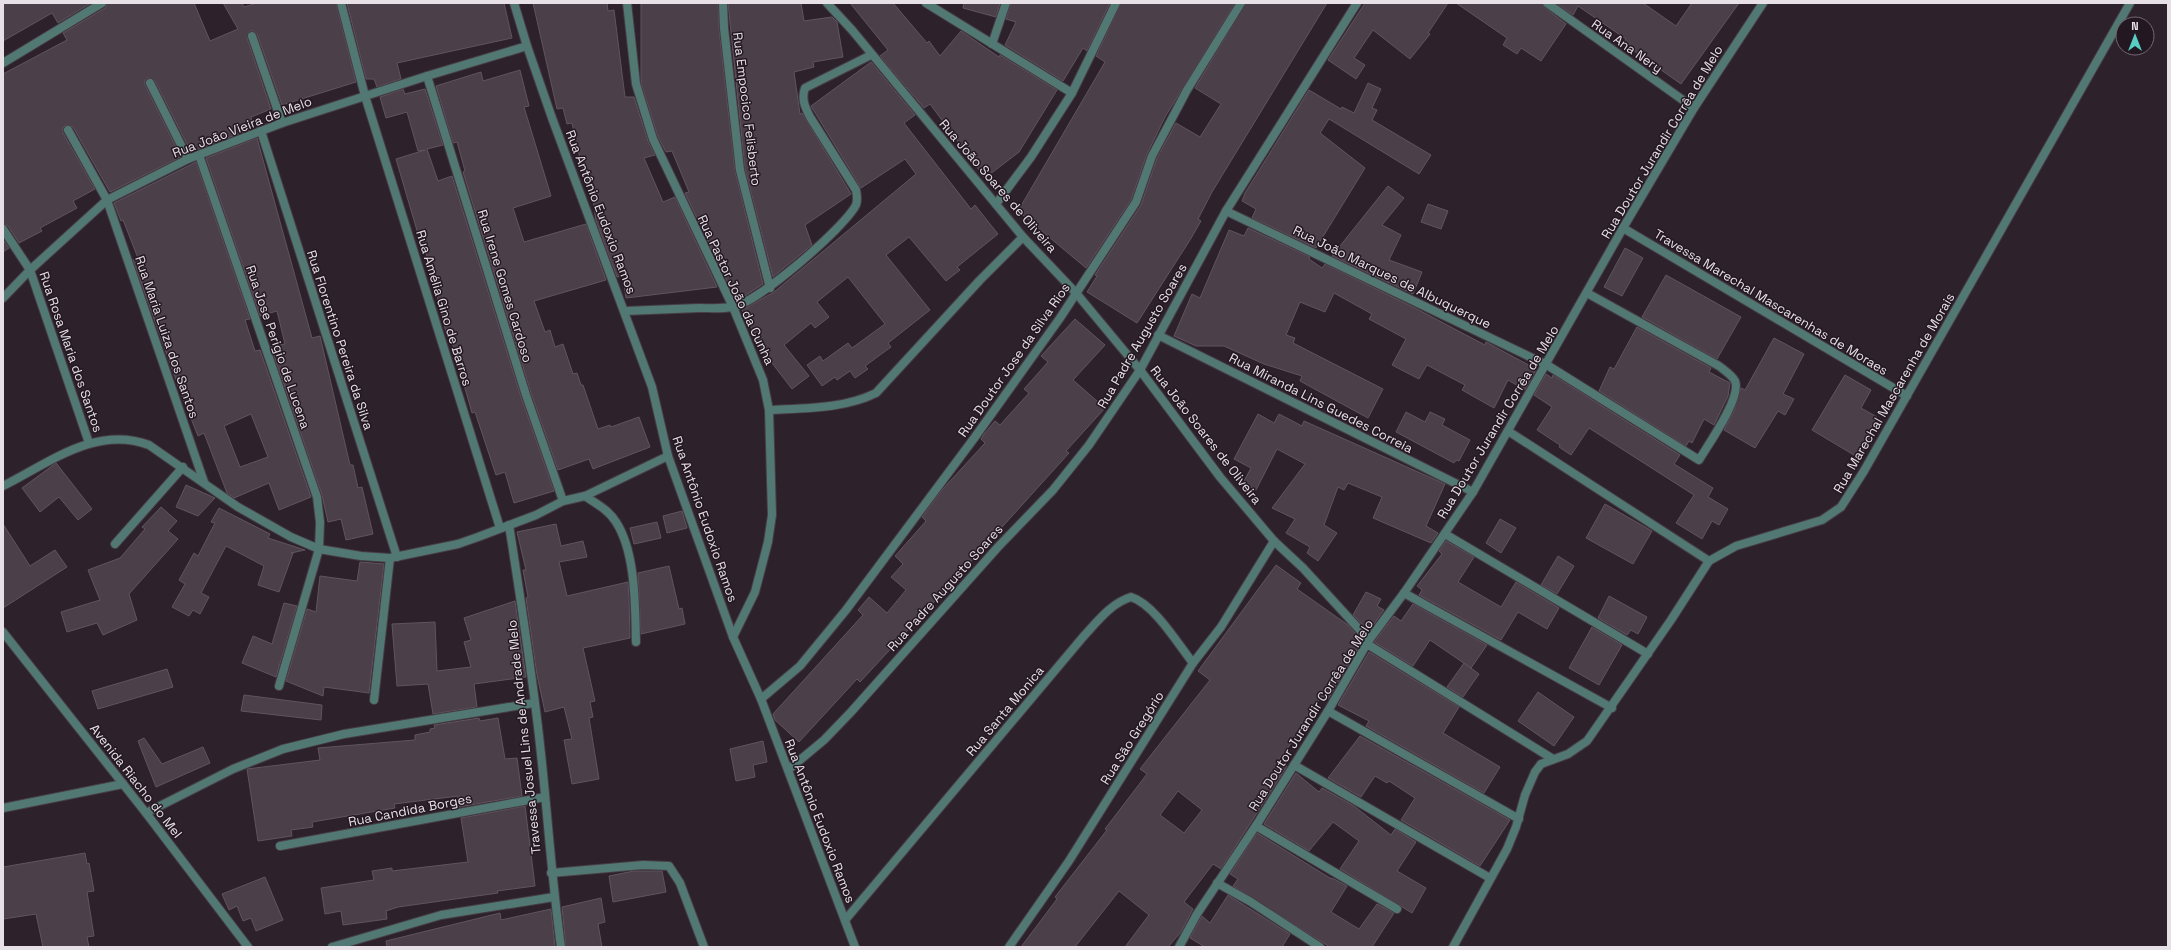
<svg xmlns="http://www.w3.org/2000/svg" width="2171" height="950" font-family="'Space Grotesk',sans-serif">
<rect width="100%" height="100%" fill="#2d222b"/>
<g fill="#4b3f49" stroke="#61545f" fill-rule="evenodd">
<polygon points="3,3 91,3 58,23 52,13 3,41"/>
<polygon points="107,3 194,3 210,41 238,29 223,3 242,3 244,7 257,3 336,3 356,82 282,105 257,34 253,31 250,31 247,38 271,109 251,117 254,128 191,152 155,81 148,78 145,80 145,85 181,157 110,192 73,127 66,125 63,128 63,133 95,189 73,201 77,208 40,228 42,231 19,243 8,226 3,224 3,74 67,40 63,33 105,8"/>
<polygon points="347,3 504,3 512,38 397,63 401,79 377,87 374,79 366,79"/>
<polygon points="533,3 607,3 608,11 614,10 625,97 634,97 648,141 655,155 644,158 663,202 675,197 717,287 626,298 623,276 617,277 596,221 591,184 586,185 572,123 567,124 563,108 557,109"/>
<polygon points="641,3 718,3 719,29 735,171 763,284 743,297 736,284 729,285 685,193 689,192 672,151 666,152 658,137 641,83"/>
<polygon points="728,3 801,3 804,21 832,17 837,22 843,57 813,62 814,67 794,72 800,114 802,113 851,194 805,225 812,245 773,277 745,169"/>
<polygon points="850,3 893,3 927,43 929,41 940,56 961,31 999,57 1000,55 1057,90 1019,152 985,178 930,104 924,108 880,56 888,50"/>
<polygon points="964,3 1000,3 996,17 963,8"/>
<polygon points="1011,3 1110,3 1087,51 1083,48 1063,81 1005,45 1016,22 1006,19"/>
<polygon points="1121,3 1235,3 1165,117 1147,154 1131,200 1086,268 1018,211 1105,62 1096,56"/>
<polygon points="1246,3 1327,3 1212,192 1198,219 1201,221 1190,240 1137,323 1087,292 1097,276 1095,275 1141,205 1157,158 1176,123 1200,137 1221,104 1195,88"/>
<polygon points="1365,3 1448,3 1428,33 1430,34 1410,59 1373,30 1354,58 1365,65 1356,79 1328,60"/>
<polygon points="1456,3 1542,3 1544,7 1566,24 1541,61 1521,48 1517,54 1503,45 1507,38"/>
<polygon points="1556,3 1643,3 1676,26 1692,3 1739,3 1681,84 1623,43 1626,39 1578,6 1573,15"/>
<polygon points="871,62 915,115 904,123 971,209 975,205 998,234 957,267 960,270 946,281 909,237 886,255 930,310 888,343 891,347 865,366 868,369 855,378 850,371 837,380 835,377 822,386 807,365 820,356 823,361 848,343 852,348 885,324 848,277 817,302 829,317 815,328 811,323 784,345 809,376 792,389 765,354 742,310 774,292 916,174 905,159 861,188 811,106"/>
<polygon points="520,70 529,106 524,107 551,196 513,208 524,242 586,224 606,280 534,301 545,332 550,330 555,347 563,344 573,374 577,373 581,385 583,385 598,429 610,425 611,427 639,417 650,447 593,469 589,459 558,470 531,393 463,172 465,171 457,142 453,143 436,86 481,72 483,81"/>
<polygon points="1368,83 1381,89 1372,108 1377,110 1372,120 1431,155 1419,174 1329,119 1320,133 1365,168 1316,248 1252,218 1256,209 1242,201 1245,193 1309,90 1341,109 1342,107 1354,113"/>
<polygon points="403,89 405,94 425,89 443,145 427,149 438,181 452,176 521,397 554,491 514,503 505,472 496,475 475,412 472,413 450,335 447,336 421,233 418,234 396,159 425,150 418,151 407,112 386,118 380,97"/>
<polygon points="257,138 312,338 320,336 350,465 353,465 358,488 362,487 373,534 346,540 341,519 328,522 322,495 271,347 285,344 277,311 260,316 206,158"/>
<path d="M196 162 250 319 245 320 255 351 260 350 311 497 279 510 269 483 234 498 227 493 204 433 198 436 180 391 133 260 138 258 123 220 121 221 114 203ZM251 414 268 457 240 467 224 426Z"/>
<polygon points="1388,186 1404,198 1382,225 1401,235 1389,260 1422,272 1413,294 1332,256"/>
<polygon points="1428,204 1448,211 1441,229 1421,222"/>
<polygon points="1248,228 1310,257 1309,259 1322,268 1325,264 1415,308 1485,345 1486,342 1536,369 1525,390 1508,380 1494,408 1462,390 1465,385 1427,365 1419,379 1392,365 1406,339 1369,319 1372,314 1334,293 1325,312 1300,302 1286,335 1295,338 1293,343 1383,389 1368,418 1300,381 1302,376 1264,364 1224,346 1196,346 1174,336 1192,294 1200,298 1229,230 1244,236"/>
<polygon points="3,239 9,248 3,252"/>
<polygon points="1625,248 1643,258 1622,296 1604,287"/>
<polygon points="1666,275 1741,317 1717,359 1642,317"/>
<polygon points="1075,319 1105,345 1073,380 1105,408 1066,451 1069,453 957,577 860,682 857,679 799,742 775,720 773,714 863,615 858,610 869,597 887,613 906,590 891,577 903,564 895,556 926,521 922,517 941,491 985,443 981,439 984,434 995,421 1000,425 1029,393 1024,389 1048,362 1041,356"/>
<polygon points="1637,327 1711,368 1709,372 1730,383 1728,396 1714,425 1704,419 1692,443 1689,441 1686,446 1599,391 1610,367 1614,369"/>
<polygon points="1774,338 1804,354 1783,394 1794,399 1785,415 1778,411 1755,448 1724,430 1734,411 1741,388 1745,390"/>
<polygon points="1546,374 1552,378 1553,375 1680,455 1674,464 1713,488 1708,497 1728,509 1719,525 1712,521 1702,539 1676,523 1694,495 1589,428 1571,455 1559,447 1560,445 1537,430 1552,407 1534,395"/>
<polygon points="1845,375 1871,390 1861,408 1877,417 1869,431 1874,434 1859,458 1812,430"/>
<polygon points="1406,412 1425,422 1430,412 1445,419 1442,425 1470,440 1459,461 1456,460 1454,463 1396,432"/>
<polygon points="1258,414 1274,423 1279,414 1302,426 1304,421 1445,484 1426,526 1438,533 1431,543 1373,518 1382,497 1348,483 1344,490 1338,487 1324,525 1337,533 1318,561 1307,553 1310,547 1286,533 1295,519 1272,508 1305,464 1277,449 1256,490 1243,483 1251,468 1234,459"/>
<polygon points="56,463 92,509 78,520 59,497 40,512 22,488"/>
<polygon points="186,485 215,498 198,516 176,507"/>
<polygon points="1605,504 1652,531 1633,564 1586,538"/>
<polygon points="161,507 177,521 168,531 178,539 129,594 137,620 103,635 97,623 67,632 61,612 100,600 88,570 120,558 145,529 142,527"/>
<polygon points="219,508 270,534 268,538 305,550 291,553 293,553 279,592 258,585 264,566 226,546 201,593 209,597 200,614 193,610 189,616 172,607 185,584 179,580 194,553 198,556 215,523 211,522"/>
<polygon points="682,511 687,528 667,533 663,516"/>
<polygon points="1500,519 1516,528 1501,553 1486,543"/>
<polygon points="657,522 661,538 634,544 630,528"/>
<polygon points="3,524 30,566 55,550 67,567 3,608"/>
<polygon points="556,524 561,546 583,541 587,557 559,562 567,596 628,582 629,597 630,638 583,648 595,701 590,702 593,717 589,718 599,779 572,784 564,740 572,739 564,707 545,712 537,675 526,598 528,597 523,570 526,570 517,532"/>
<polygon points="1446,541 1474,557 1458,582 1501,607 1516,582 1559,608 1547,629 1518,612 1501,640 1419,595 1422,590 1417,586 1442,554 1439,551"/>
<polygon points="1558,556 1574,566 1557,594 1541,585"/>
<polygon points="360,562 384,564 369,693 324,687 323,696 286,681 307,609 316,612 320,576 357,581"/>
<path d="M1276 565 1301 583 1297 589 1348 625 1362 641 1328 699 1322 696 1302 723 1305 725 1279 759 1287 766 1221 869 1213 864 1184 902 1193 909 1181 932 1168 947H1125L1149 915 1119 891 1075 947H1021L1057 899 1055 897 1107 830 1105 829 1147 774 1140 769 1210 680 1198 671ZM1178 791 1202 810 1184 833 1160 815Z"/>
<polygon points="669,566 679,609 682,608 685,624 641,634 638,573"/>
<polygon points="1366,592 1381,599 1377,606 1384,610 1369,631 1353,615"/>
<polygon points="1609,596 1647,617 1638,634 1631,630 1627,635 1598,618"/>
<polygon points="515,601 526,677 474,684 477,707 433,714 428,684 397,686 392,624 435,622 437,671 471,667 464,642 471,640 464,618"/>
<polygon points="284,603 297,606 276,677 242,663 253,636 272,644"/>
<polygon points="1413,604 1487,645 1471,668 1430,640 1413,666 1374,642 1394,616 1401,621"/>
<polygon points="1592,627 1622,645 1599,685 1569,668"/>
<polygon points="1369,652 1459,707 1443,733 1500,767 1484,793 1366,726 1369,721 1338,705"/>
<polygon points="1464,663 1479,674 1463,697 1447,687"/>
<polygon points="167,669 173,687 98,709 92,691"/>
<polygon points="1538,692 1574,717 1554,746 1518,721"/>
<polygon points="244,695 322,705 321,720 241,711"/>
<polygon points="479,718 480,721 498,718 505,759 517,758 522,796 459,807 458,796 394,804 395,808 312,822 313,827 291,830 292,836 258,841 247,769 320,760 318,748 415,740 415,735 430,732 430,729 435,728 434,725"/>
<polygon points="1360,736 1510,820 1480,866 1401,820 1415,798 1389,781 1387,783 1375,776 1361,797 1328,778"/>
<polygon points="144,738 162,764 203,747 210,763 156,787 138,741"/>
<polygon points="763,741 767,762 753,765 755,777 736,781 730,749"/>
<polygon points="1296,773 1319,792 1322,788 1354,806 1391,835 1395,829 1416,842 1397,871 1426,888 1412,913 1340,869 1359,841 1333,822 1309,851 1264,824"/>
<polygon points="525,806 535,886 497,891 498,893 398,907 386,911 387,919 343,925 341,911 325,914 321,888 374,880 372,871 392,868 392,871 468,862 461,818"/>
<polygon points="1257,833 1330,878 1334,879 1347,886 1331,912 1359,929 1377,904 1394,913 1372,947 1330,947 1233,886 1238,879 1230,874"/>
<polygon points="85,853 87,864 89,863 94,891 87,892 94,936 87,937 89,947 43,947 36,914 3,919 3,867"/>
<polygon points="634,871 662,871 666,892 613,902 609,876"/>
<polygon points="265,877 283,920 256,931 251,918 243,921 237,906 229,910 222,894"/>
<polygon points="1228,895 1290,934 1282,947 1205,947 1190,938 1202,916 1210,923"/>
<polygon points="601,898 605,922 598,924 602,947 566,947 562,907"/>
<polygon points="551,909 555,947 387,947 386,941 500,913 501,920"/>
</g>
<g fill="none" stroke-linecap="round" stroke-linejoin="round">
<defs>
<g id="service">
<polyline points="427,76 526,395 563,501"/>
<polyline points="199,155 317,497 320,522 319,549"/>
<polyline points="3,808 123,784"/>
</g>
<g id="minor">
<polyline points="341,3 365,96 500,528"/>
<polyline points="514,3 527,46 552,118 652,387 668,456 733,637 761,699 855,947"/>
<polyline points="627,3 636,84 653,139 733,307 763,380 769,410 772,515 768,542 755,592 733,637"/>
<polyline points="723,3 724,28 740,170 770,288"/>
<polyline points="827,3 852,30 1023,237 1076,293 1140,370 1220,477 1274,541 1303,568 1369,640"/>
<polyline points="926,3 1072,93"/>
<polyline points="1547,3 1694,108"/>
<polyline points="252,36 282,123"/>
<polyline points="992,44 1006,3"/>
<polyline points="3,63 102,3"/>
<polyline points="150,83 188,159"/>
<polyline points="68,130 107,200 204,482"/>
<polyline points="261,131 397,557"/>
<polyline points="996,204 1031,157 1072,93 1116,3"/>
<path d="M1226 211 1547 365 1699 460C1708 445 1742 397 1735 381 1732 375 1724 370 1719 366L1587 293"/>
<polyline points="1623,228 1907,396"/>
<polyline points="3,229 30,270 89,443"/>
<polyline points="3,298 30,270 107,200 188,159 282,123 427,76 527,46"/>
<path d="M625 311C650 310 674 309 699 308 710 308 721 309 732 307 758 303 844 228 856 205 858 200 857 195 856 190L810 117C805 107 801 99 805 88L871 55"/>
<polyline points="1158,335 1473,492"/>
<path d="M769 410C804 408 844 409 876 393L980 280 1023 237"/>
<polyline points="1508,431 1709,561"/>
<path d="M3 486C49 463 96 425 149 445L238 507 291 537 319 549 361 556 390 558 458 544 478 537 536 515 563 501 585 496 668 456"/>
<path d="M585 496C595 503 609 510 616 522 636 553 635 606 636 642"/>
<path d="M509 525C521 601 533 677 541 754 548 819 552 882 561 947"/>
<polyline points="1445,534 1648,654"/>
<polyline points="115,544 183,467"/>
<polyline points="1404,593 1612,708"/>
<polyline points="1367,644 1553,759"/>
<polyline points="279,686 319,549"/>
<polyline points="761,699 800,666 846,610 975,437 1060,318 1136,202 1152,156 1187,90 1241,3"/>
<polyline points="374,700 390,558"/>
<polyline points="1328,711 1519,819"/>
<polyline points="1294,765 1490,878"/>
<polyline points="788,770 824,740 851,712 998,547 1053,490 1089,445 1140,370 1226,211 1357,3"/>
<polyline points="146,813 233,769 283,749 344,734 534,703"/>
<polyline points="1256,826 1397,909"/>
<polyline points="280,846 545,797"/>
<polyline points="551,873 643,865 669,866 680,883 704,947"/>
<polyline points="1217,883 1251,902 1320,947"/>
<path d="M846 919 1083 637C1097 622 1111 603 1131 597 1154 604 1178 644 1193 663"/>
<polyline points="332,947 441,915 554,897"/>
<polyline points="1009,947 1069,861 1193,663 1221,627 1274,541"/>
<polyline points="1453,947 1507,849 1516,827 1525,795 1535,772 1541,764 1568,754 1587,741 1671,620 1709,561 1736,546 1822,520 1841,507 1864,471 2130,3"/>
</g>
<g id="tertiary">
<polyline points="3,632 146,813 248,947"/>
<polyline points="1179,947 1197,914 1259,821 1328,711 1369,640 1404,593 1473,492 1623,228 1694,108 1763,3"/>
</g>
</defs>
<use href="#service" stroke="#473d45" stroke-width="10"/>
<use href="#minor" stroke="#473d45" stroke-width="10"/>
<use href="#tertiary" stroke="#473d45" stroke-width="10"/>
<use href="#service" stroke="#527874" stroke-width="8"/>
<use href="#minor" stroke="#527874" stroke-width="8"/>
<use href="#tertiary" stroke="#527874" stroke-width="8"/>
</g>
<g text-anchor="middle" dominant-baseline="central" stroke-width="3" stroke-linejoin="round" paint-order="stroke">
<g font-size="13" fill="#e8e0e7" stroke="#231822">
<text transform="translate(1627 46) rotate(35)">Rua Ana Nery</text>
<text transform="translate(747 109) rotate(83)">Rua Empocico Felisberto</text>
<text transform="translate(242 127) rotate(-21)">Rua João Vieira de Melo</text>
<text transform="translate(1662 142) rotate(-59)">Rua Doutor Jurandir Corrêa de Melo</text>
<text transform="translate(998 186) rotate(49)">Rua João Soares de Oliveira</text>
<text transform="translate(601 212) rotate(69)">Rua Antônio Eudoxio Ramos</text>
<text transform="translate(1392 277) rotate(26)">Rua João Marques de Albuquerque</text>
<text transform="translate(505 286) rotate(73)">Rua Irene Gomes Cardoso</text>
<text transform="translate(736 290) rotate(65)">Rua Pastor João da Cunha</text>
<text transform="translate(1771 302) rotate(31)">Travessa Marechal Mascarenhas de Moraes</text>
<text transform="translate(444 308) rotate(73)">Rua Amélia Gino de Barros</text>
<text transform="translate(1142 336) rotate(-60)">Rua Padre Augusto Soares</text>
<text transform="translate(167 337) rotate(71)">Rua Maria Luiza dos Santos</text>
<text transform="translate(340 340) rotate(72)">Rua Florentino Pereira da Silva</text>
<text transform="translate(278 347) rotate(71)">Rua Jose Perigio de Lucena</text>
<text transform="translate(71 352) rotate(71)">Rua Rosa Maria dos Santos</text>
<text transform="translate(1014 360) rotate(-55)">Rua Doutor Jose da Silva Rios</text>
<text transform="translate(1894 393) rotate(-60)">Rua Marechal Mascarenha de Morais</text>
<text transform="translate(1321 403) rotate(27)">Rua Miranda Lins Guedes Correia</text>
<text transform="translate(1498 422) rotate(-59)">Rua Doutor Jurandir Corrêa de Melo</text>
<text transform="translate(1206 435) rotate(52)">Rua João Soares de Oliveira</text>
<text transform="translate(705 519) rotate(71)">Rua Antônio Eudoxio Ramos</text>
<text transform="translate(945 588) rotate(-48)">Rua Padre Augusto Soares</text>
<text transform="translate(1005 711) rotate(-50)">Rua Santa Monica</text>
<text transform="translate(1311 715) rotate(-58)">Rua Doutor Jurandir Corrêa de Melo</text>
<text transform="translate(524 737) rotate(-96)">Travessa Josuel Lins de Andrade Melo</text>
<text transform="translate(1132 738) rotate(-58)">Rua São Gregório</text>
<text transform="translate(136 781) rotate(52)">Avenida Riacho do Mel</text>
<text transform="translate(410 810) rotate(-11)">Rua Candida Borges</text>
<text transform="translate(820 821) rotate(69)">Rua Antônio Eudoxio Ramos</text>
</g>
</g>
<rect width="2171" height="950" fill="none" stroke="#e8e0e7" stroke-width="8"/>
<g transform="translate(2135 36)"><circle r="19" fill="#231822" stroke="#726871"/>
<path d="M0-3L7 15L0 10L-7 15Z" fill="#56cec4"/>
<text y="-6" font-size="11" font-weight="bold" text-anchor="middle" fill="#e8e0e7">N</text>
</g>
</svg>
